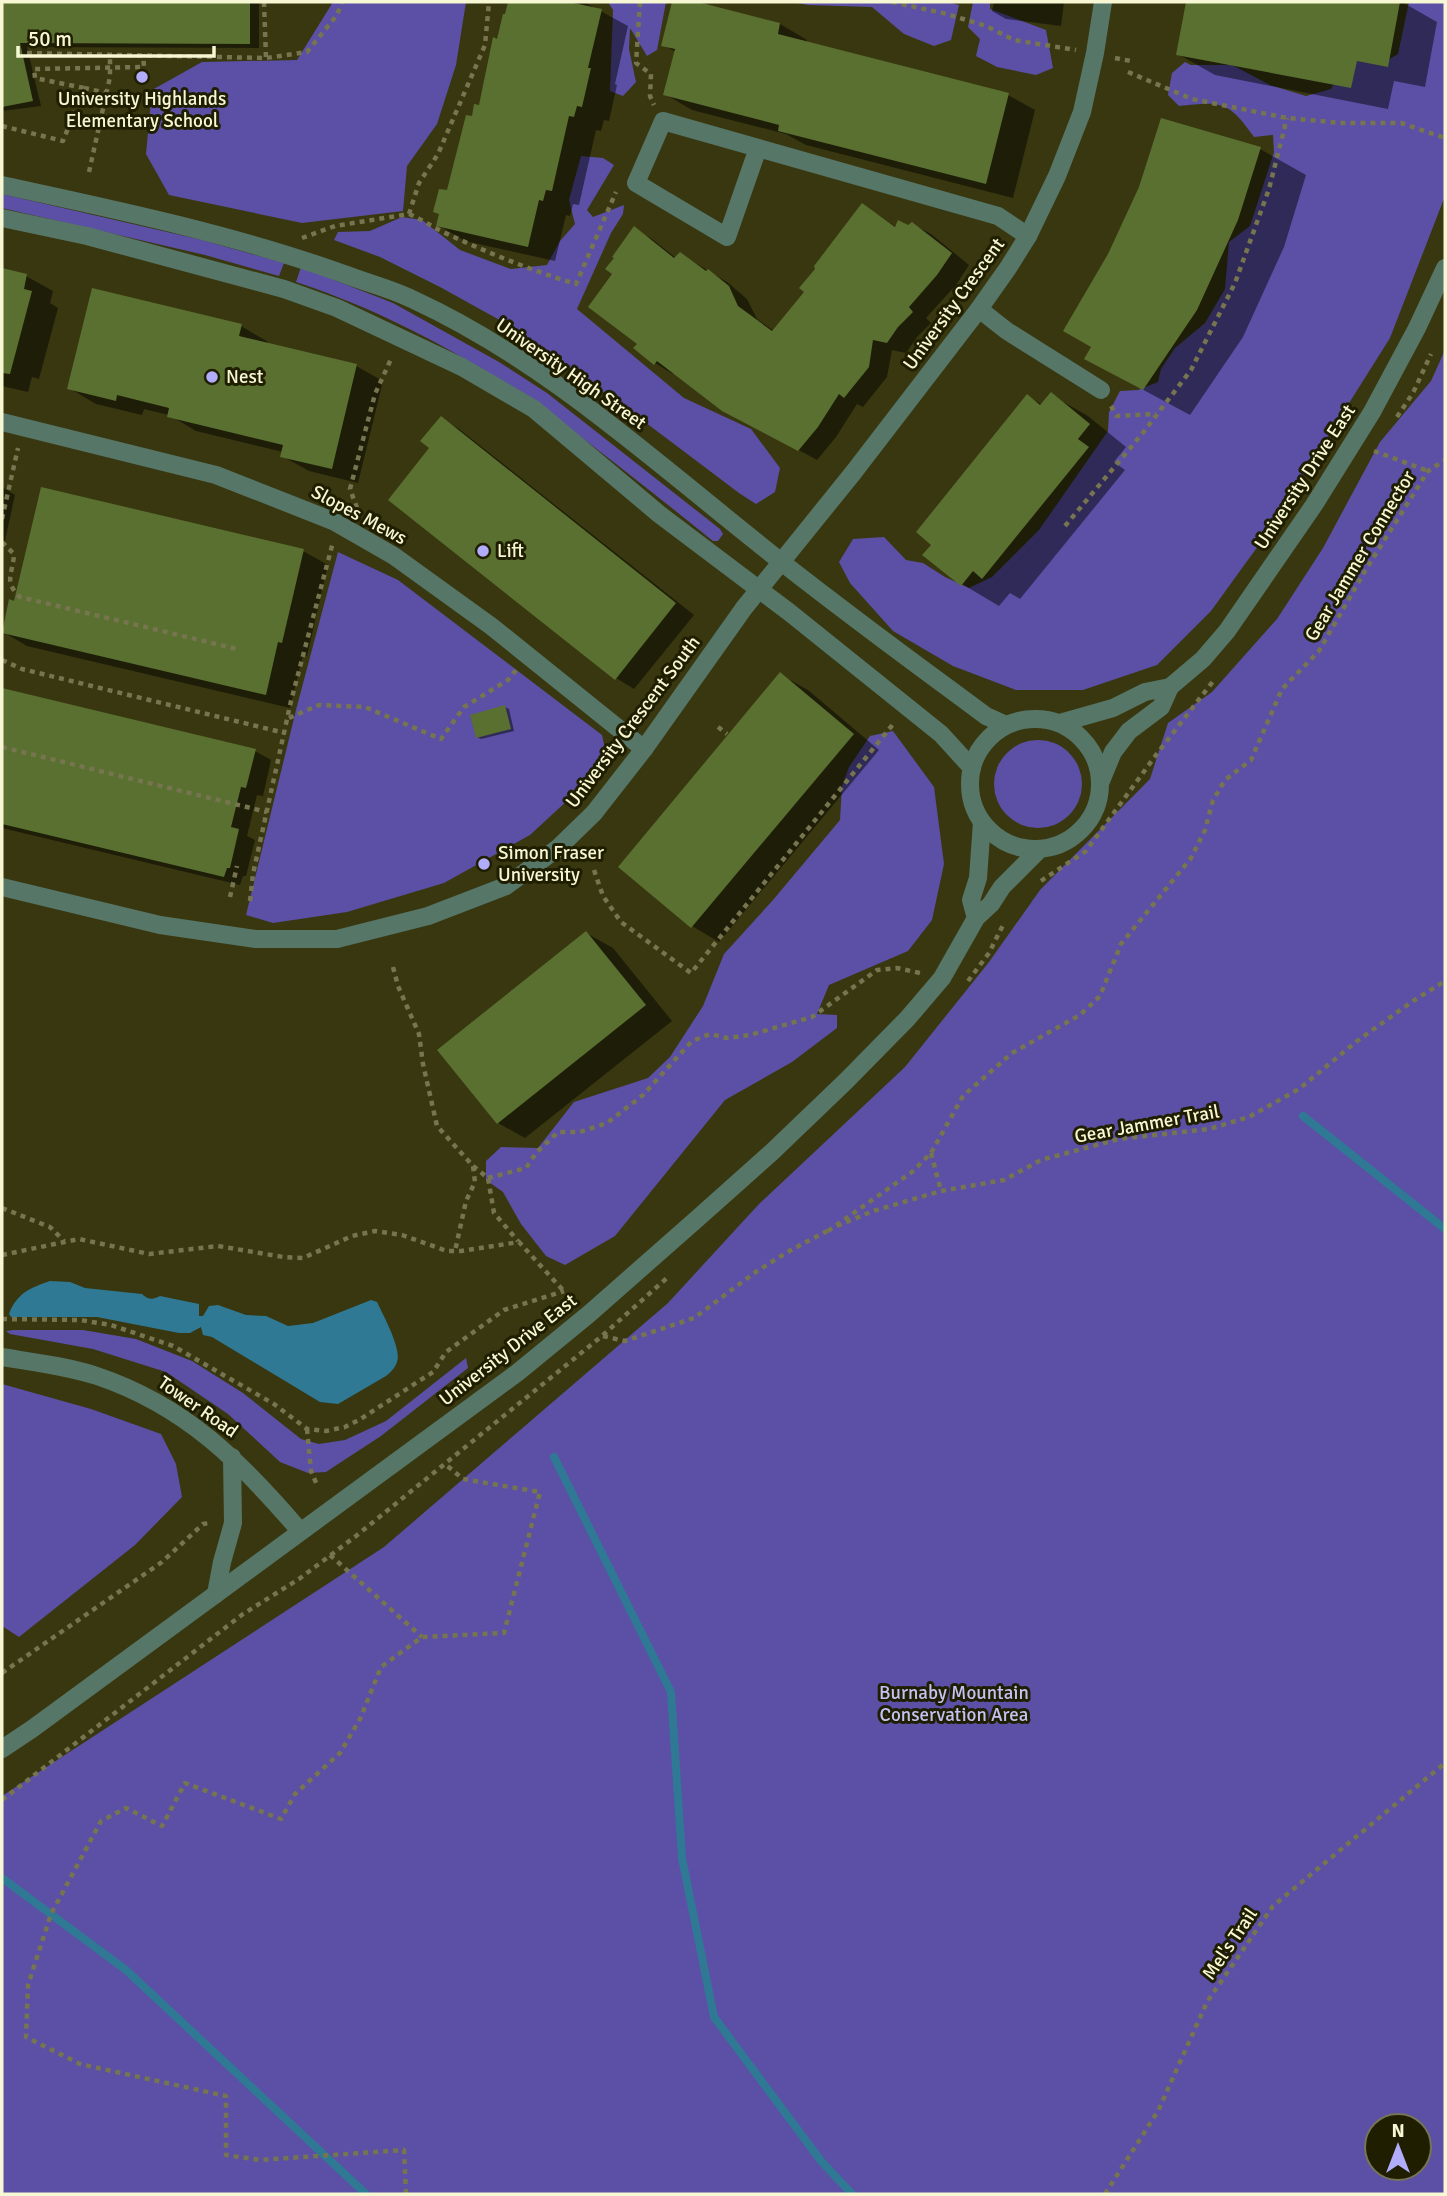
<svg xmlns="http://www.w3.org/2000/svg" width="1447" height="2196" font-family="Signika,sans-serif">
<rect width="100%" height="100%" fill="#393710"/>
<g fill="#5b50a6" fill-rule="evenodd">
<polygon points="333,2 466,2 456,65 437,124 407,166 403,211 302,223 169,195 146,154 152,90 202,62 297,60"/>
<polygon points="608,2 666,2 657,50 647,56 630,28 629,49 636,82 623,96 610,91 613,10"/>
<polygon points="792,2 948,2 959,5 951,40 934,46 904,34 872,7 808,5"/>
<polygon points="973,2 990,2 990,9 1046,30 1053,68 1036,75 997,67 976,56 980,39 968,27"/>
<path d="M1409 2H1445V196L1390 338 1266 535 1211 611 1157 665 1083 690H1016L953 666 893 631 850 583 839 562 853 539 884 537 906 560 923 563 945 577 969 588 992 577 1039 530 1108 431 1109 412 1120 391 1138 390 1158 382 1161 369 1175 348 1205 323 1225 289 1229 242 1250 226 1274 152 1273 135 1254 137C1229 101 1221 101 1179 106L1168 95 1172 73 1185 62 1191 65H1232L1270 85 1306 96 1331 89 1343 66 1363 53 1383 63 1398 54Z"/>
<polygon points="581,156 603,158 614,165 587,210 593,217 624,205 623,214 611,233 577,309 684,398 751,429 780,468 775,492 756,504 739,493 625,407 496,318 440,287 380,257 334,240 338,232 370,231 402,217 422,220 460,250 511,269 547,265 560,241 575,224 569,200"/>
<polygon points="2,194 202,240 284,263 279,276 205,255 2,208"/>
<path d="M301 267 393 303 499 362 547 393 720 529 723 534 718 541H713C662 500 611 459 558 420 479 362 390 313 296 282Z"/>
<path d="M1445 350V2194H2V1796L384 1547 668 1303 759 1204 905 1067 989 962 1040 890 1150 779 1168 723 1212 692 1277 619 1323 548 1380 442 1431 381ZM1377 2126H1419V2168H1377Z"/>
<polygon points="338,552 398,580 602,735 608,763 530,835 444,883 347,912 273,923 246,915 297,706"/>
<polygon points="893,731 934,787 944,864 932,920 908,951 829,985 817,1014 837,1015 837,1028 792,1062 725,1100 615,1236 565,1265 546,1256 521,1224 503,1192 486,1180 486,1161 501,1147 538,1148 574,1102 648,1078 670,1057 703,1006 724,954 773,900 840,820 842,786 849,767 870,736"/>
<circle cx="1038" cy="784" r="44"/>
<polygon points="13,1330 83,1330 136,1339 192,1361 243,1393 301,1439 319,1444 345,1440 386,1421 466,1358 468,1368 381,1436 332,1468 326,1472 308,1473 280,1462 228,1414 166,1372 93,1349 10,1334 6,1331"/>
<polygon points="2,1384 91,1409 161,1434 176,1464 182,1497 135,1545 19,1637 2,1626"/>
</g>
<path fill="#2f7995" d="M50 1281 70 1282 85 1288 142 1294C149 1300 152 1300 160 1296L199 1304V1316H203L209 1306 218 1305 246 1315 266 1316 288 1326 313 1323 371 1300 377 1302C383 1315 402 1349 397 1362 395 1368 391 1372 386 1376L338 1404 320 1402 212 1337 203 1335 201 1327 190 1333H179L97 1317H11L9 1314C17 1293 30 1288 50 1281Z"/>
<g fill="#0007">
<polygon points="2,2 259,2 259,48 27,47 41,106 2,111"/>
<polygon points="510,2 584,2 628,26 615,84 617,85 609,121 604,120 601,131 596,130 579,205 573,204 570,216 566,215 555,261 465,241 438,225 473,118 480,107"/>
<polygon points="674,2 691,2 780,24 807,40 806,43 1008,95 1035,110 1013,198 806,145 786,134 692,110 665,94 676,52 663,45"/>
<polygon points="994,2 1064,2 1061,26 1006,19 992,11"/>
<polygon points="1188,2 1402,2 1437,22 1425,87 1394,81 1388,109 1215,75 1178,54"/>
<polygon points="1260,149 1306,175 1284,247 1243,337 1190,415 1086,359 1094,347 1110,255 1140,188"/>
<polygon points="863,205 896,227 908,228 912,224 931,234 969,265 956,285 926,318 931,323 917,337 906,353 892,350 887,377 863,407 857,404 836,437 817,460 743,420 675,372 673,374 655,363 640,343 614,274 634,229 652,239 676,258 680,254 727,282 747,299 757,319 774,331 807,291"/>
<polygon points="2,270 26,276 53,291 50,303 58,308 39,379 32,377 28,392 2,386"/>
<polygon points="241,326 268,342 267,344 356,366 383,381 358,483 309,471 282,456 283,452 196,431 169,415 144,409 142,415 96,404 69,388"/>
<polygon points="1051,395 1088,416 1126,447 1114,462 1125,470 1020,599 1010,593 999,606 962,584 1027,396 1043,405"/>
<polygon points="441,418 459,429 694,615 634,689 616,678"/>
<polygon points="2,487 15,495 2,554"/>
<polygon points="303,551 328,565 307,656 303,655 290,708 27,646 3,632"/>
<polygon points="781,675 808,690 879,750 719,942 692,926"/>
<polygon points="2,690 255,751 271,760 263,796 257,795 247,836 255,840 246,876 243,876 240,885 2,828"/>
<polygon points="505,707 509,709 514,731 481,739 477,737"/>
<polygon points="586,933 613,948 672,1021 525,1138 498,1123"/>
</g>
<g fill="none" stroke-linecap="round" stroke-linejoin="round">
<g stroke="#2f7995" stroke-width="8">
<polyline points="1303,1116 1445,1229"/>
<polyline points="554,1457 671,1692 682,1858 714,2017 821,2161 852,2194"/>
<polyline points="2,1878 126,1970 366,2194"/>
</g>
</g>
<g fill="#597030">
<polygon points="2,2 250,2 250,44 20,43 33,101 2,107"/>
<polygon points="508,2 569,2 602,9 588,68 591,68 582,107 577,106 574,117 569,116 552,191 546,190 543,201 539,200 528,247 436,226 439,214 433,212 439,189 447,190 466,115 472,116 474,104 479,105 493,37 497,39 503,14 505,14"/>
<polygon points="672,2 698,2 780,23 778,34 1009,93 986,184 778,131 779,125 663,95 675,49 661,46"/>
<polygon points="1186,2 1400,2 1388,67 1357,61 1351,88 1176,55"/>
<polygon points="1161,118 1261,147 1238,220 1197,310 1143,390 1084,359 1091,347 1063,331 1108,254 1139,187"/>
<polygon points="862,203 895,227 898,220 908,225 912,222 952,253 937,275 909,307 913,312 898,327 887,343 873,340 869,367 844,398 839,394 818,427 798,451 722,411 657,361 654,365 633,348 637,344 588,307 612,274 605,269 614,258 612,257 634,226 674,258 680,252 706,271 708,269 729,286 738,306 772,331 804,292 799,288 815,269 814,266"/>
<polygon points="2,268 27,274 24,289 32,291 10,374 2,373"/>
<polygon points="92,288 242,324 239,336 357,364 332,469 280,457 283,445 167,417 169,408 117,395 116,401 67,389"/>
<polygon points="1051,392 1090,424 1078,439 1089,447 982,579 973,571 961,586 922,555 931,545 916,532 1027,394 1040,405"/>
<polygon points="441,416 676,603 615,680 388,500 429,448 420,441"/>
<polygon points="41,487 304,549 282,643 278,642 266,695 2,633 9,599 14,601"/>
<polygon points="780,672 854,734 691,928 618,867"/>
<polygon points="2,688 256,749 246,788 241,787 231,827 239,829 230,868 227,868 224,877 2,824"/>
<polygon points="505,705 511,729 476,738 470,715"/>
<polygon points="586,931 646,1005 497,1124 437,1050"/>
</g>
<g fill="none" stroke-linecap="round" stroke-linejoin="round">
<g stroke="#76754f" stroke-width="4.5" stroke-dasharray="5 5" stroke-linecap="butt">
<polyline points="264,2 266,58"/>
<polyline points="640,2 636,63 651,74 650,96 654,105"/>
<polyline points="892,2 947,14 986,26 1014,40 1076,50"/>
<polyline points="27,53 266,58 307,52 337,15 342,2"/>
<polyline points="1115,58 1131,61"/>
<polyline points="1128,72 1192,99 1287,118 1342,123 1401,123 1445,138"/>
<polyline points="84,88 107,93"/>
<polyline points="2,126 63,141 84,88 35,78 34,69 144,67 143,54"/>
<polyline points="89,172 110,77 110,54"/>
<path d="M409 214C421 219 431 226 443 232 486 252 530 270 576 284L616 192"/>
<polyline points="302,238 335,226 409,214 419,183 438,154 485,45 489,2"/>
<polyline points="1111,406 1117,416 1156,414"/>
<polyline points="1397,417 1413,393 1431,354"/>
<polyline points="1374,451 1428,471"/>
<polyline points="357,508 350,489 375,394 391,359"/>
<polyline points="2,519 18,448"/>
<polyline points="1065,526 1142,434 1191,370 1235,283 1269,189 1287,118"/>
<path d="M2 542 14 554C13 574 3 581 20 597L237 649"/>
<polyline points="2,660 22,669 285,733"/>
<polyline points="289,718 319,705 365,707 441,739 464,707 508,680 516,670"/>
<polyline points="718,727 727,734"/>
<polyline points="2,747 267,812"/>
<polyline points="594,870 603,896 621,922 691,973 894,723"/>
<polyline points="1041,881 1086,851 1156,755 1214,680"/>
<polyline points="230,897 237,866"/>
<polyline points="250,901 253,874 291,701 333,542"/>
<polyline points="393,967 398,986 419,1034 423,1064 437,1126 473,1166 475,1182 466,1201 455,1251"/>
<polyline points="968,981 989,953 1004,923"/>
<polyline points="931,1153 941,1191"/>
<polyline points="473,1166 488,1178 494,1213 518,1241"/>
<polyline points="488,1178 526,1168 536,1153 558,1132 580,1132 607,1123 643,1095 692,1041 710,1034 727,1038 750,1035 812,1017 877,970 897,968 920,973"/>
<polyline points="2,1208 50,1227 64,1241"/>
<polyline points="837,1226 873,1211 941,1191 1004,1180 1041,1160 1119,1139 1209,1129 1249,1117 1299,1089 1357,1041 1413,1001 1445,981"/>
<polyline points="828,1231 912,1172 931,1153 963,1096 1012,1053 1080,1015 1100,996 1121,944 1191,858 1205,830 1213,800 1225,780 1251,760 1282,689 1319,651 1365,571 1428,471 1445,460"/>
<polyline points="2,1255 79,1239 149,1254 218,1246 283,1257 303,1258 352,1236 375,1231 402,1235 447,1251 461,1251 519,1242 571,1299"/>
<polyline points="2,1319 80,1320 111,1325 173,1346 274,1404 307,1429 326,1431 345,1427 359,1420 433,1372 446,1352 504,1310 564,1291"/>
<polyline points="603,1336 625,1341 694,1318 757,1271 791,1250 829,1230"/>
<polyline points="307,1429 311,1471 317,1485"/>
<polyline points="330,1555 422,1637"/>
<polyline points="2,1673 162,1562 203,1524 210,1523"/>
<polyline points="2,1800 243,1614 299,1579 356,1536 602,1336 668,1277"/>
<polyline points="406,2194 404,2150 260,2160 226,2155 226,2096 80,2064 26,2037 28,1985 51,1914 101,1821 126,1808 162,1826 185,1783 281,1819 295,1794 340,1753 360,1719 381,1667 422,1637 504,1633 540,1492 463,1479 445,1464"/>
<polyline points="1105,2194 1158,2111 1207,2002 1273,1906 1445,1763"/>
</g>
<g stroke="#567668" stroke-width="18">
<polyline points="758,148 727,237 636,183 663,121 998,216 1028,236"/>
<path d="M2 185C117 210 233 234 344 274 367 283 392 289 414 300 540 358 646 454 754 540 829 601 908 658 986 716L1006 725"/>
<polyline points="2,218 87,236 284,289 337,308 462,367 534,409 659,514 789,612 941,734 972,768"/>
<polyline points="979,309 1007,331 1101,390"/>
<polyline points="2,422 216,475 333,521 394,556 491,626 644,749"/>
<circle cx="1035" cy="784" r="65"/>
<polyline points="1060,723 1113,708 1145,692 1170,687"/>
<polyline points="1101,781 1113,752 1129,731 1161,707 1170,687 1203,659 1227,631 1314,505 1372,412 1417,328 1445,268"/>
<polyline points="2,887 160,925 256,939 337,939 428,916 506,886 558,848 594,813 644,749 744,608 853,473 979,309 1008,268 1028,236 1057,176 1082,112 1095,53 1103,2"/>
<polyline points="976,918 971,900 978,878 982,822"/>
<path d="M2 1357C33 1362 66 1366 97 1376 186 1406 241 1462 300 1531"/>
<polyline points="216,1594 222,1562 233,1523 232,1457"/>
<polyline points="2,1749 32,1729 517,1373 589,1314 698,1218 772,1152 846,1081 907,1019 942,978 976,918 991,904 1002,887 1040,849"/>
</g>
</g>
<g fill="#b1adfa" stroke="#1f1e01" stroke-width="2.5">
<circle cx="142" cy="77" r="7"/>
<circle cx="212" cy="377" r="7"/>
<circle cx="483" cy="551" r="7"/>
<circle cx="484" cy="864" r="7"/>
</g>
<g text-anchor="middle" dominant-baseline="central" stroke-width="6" stroke-linejoin="round" paint-order="stroke">
<g font-size="19" fill="#f8f7d3" stroke="#1f1e01" text-anchor="start">
<text x="142" y="99" text-anchor="middle">University Highlands<tspan x="142" dy="22">Elementary School</tspan></text>
<text x="226" y="377">Nest</text>
<text x="497" y="551">Lift</text>
<text x="498" y="853">Simon Fraser<tspan x="498" dy="22">University</tspan></text>
</g>
<g font-size="19" fill="#f8f7d3" stroke="#1f1e01">
<text transform="translate(954 304) rotate(-54)">University Crescent</text>
<text transform="translate(571 374) rotate(35)">University High Street</text>
<text transform="translate(1305 477) rotate(-57)">University Drive East</text>
<text transform="translate(359 515) rotate(28)">Slopes Mews</text>
<text transform="translate(1360 556) rotate(-59)">Gear Jammer Connector</text>
<text transform="translate(633 722) rotate(-53)">University Crescent South</text>
<text transform="translate(1147 1124) rotate(-10)">Gear Jammer Trail</text>
<text transform="translate(508 1350) rotate(-38)">University Drive East</text>
<text transform="translate(198 1407) rotate(35)">Tower Road</text>
<text transform="translate(1230 1944) rotate(-56)">Mel's Trail</text>
</g>
<g font-size="19" fill="#c3c2f2" stroke="#1f1e01">
<text x="954" y="1693">Burnaby Mountain<tspan x="954" dy="22">Conservation Area</tspan></text>
</g>
</g>
<rect width="1447" height="2196" fill="none" stroke="#f8f7d3" stroke-width="7"/>
<g transform="translate(1398 2147)"><circle r="33" fill="#1f1e01" stroke="#767555" stroke-width="2"/>
<path d="M0-5L12 26L0 18L-12 26Z" fill="#b1adfa"/>
<text y="-10" font-size="19" font-weight="bold" text-anchor="middle" fill="#f8f7d3">N</text>
</g>
<path d="M18 46v10h196v-10" fill="none" stroke="#f8f7d3" stroke-width="3.5"/>
<text x="28" y="46" font-size="21" fill="#f8f7d3" stroke="#1f1e01" stroke-width="5" paint-order="stroke">50 m</text>
</svg>
